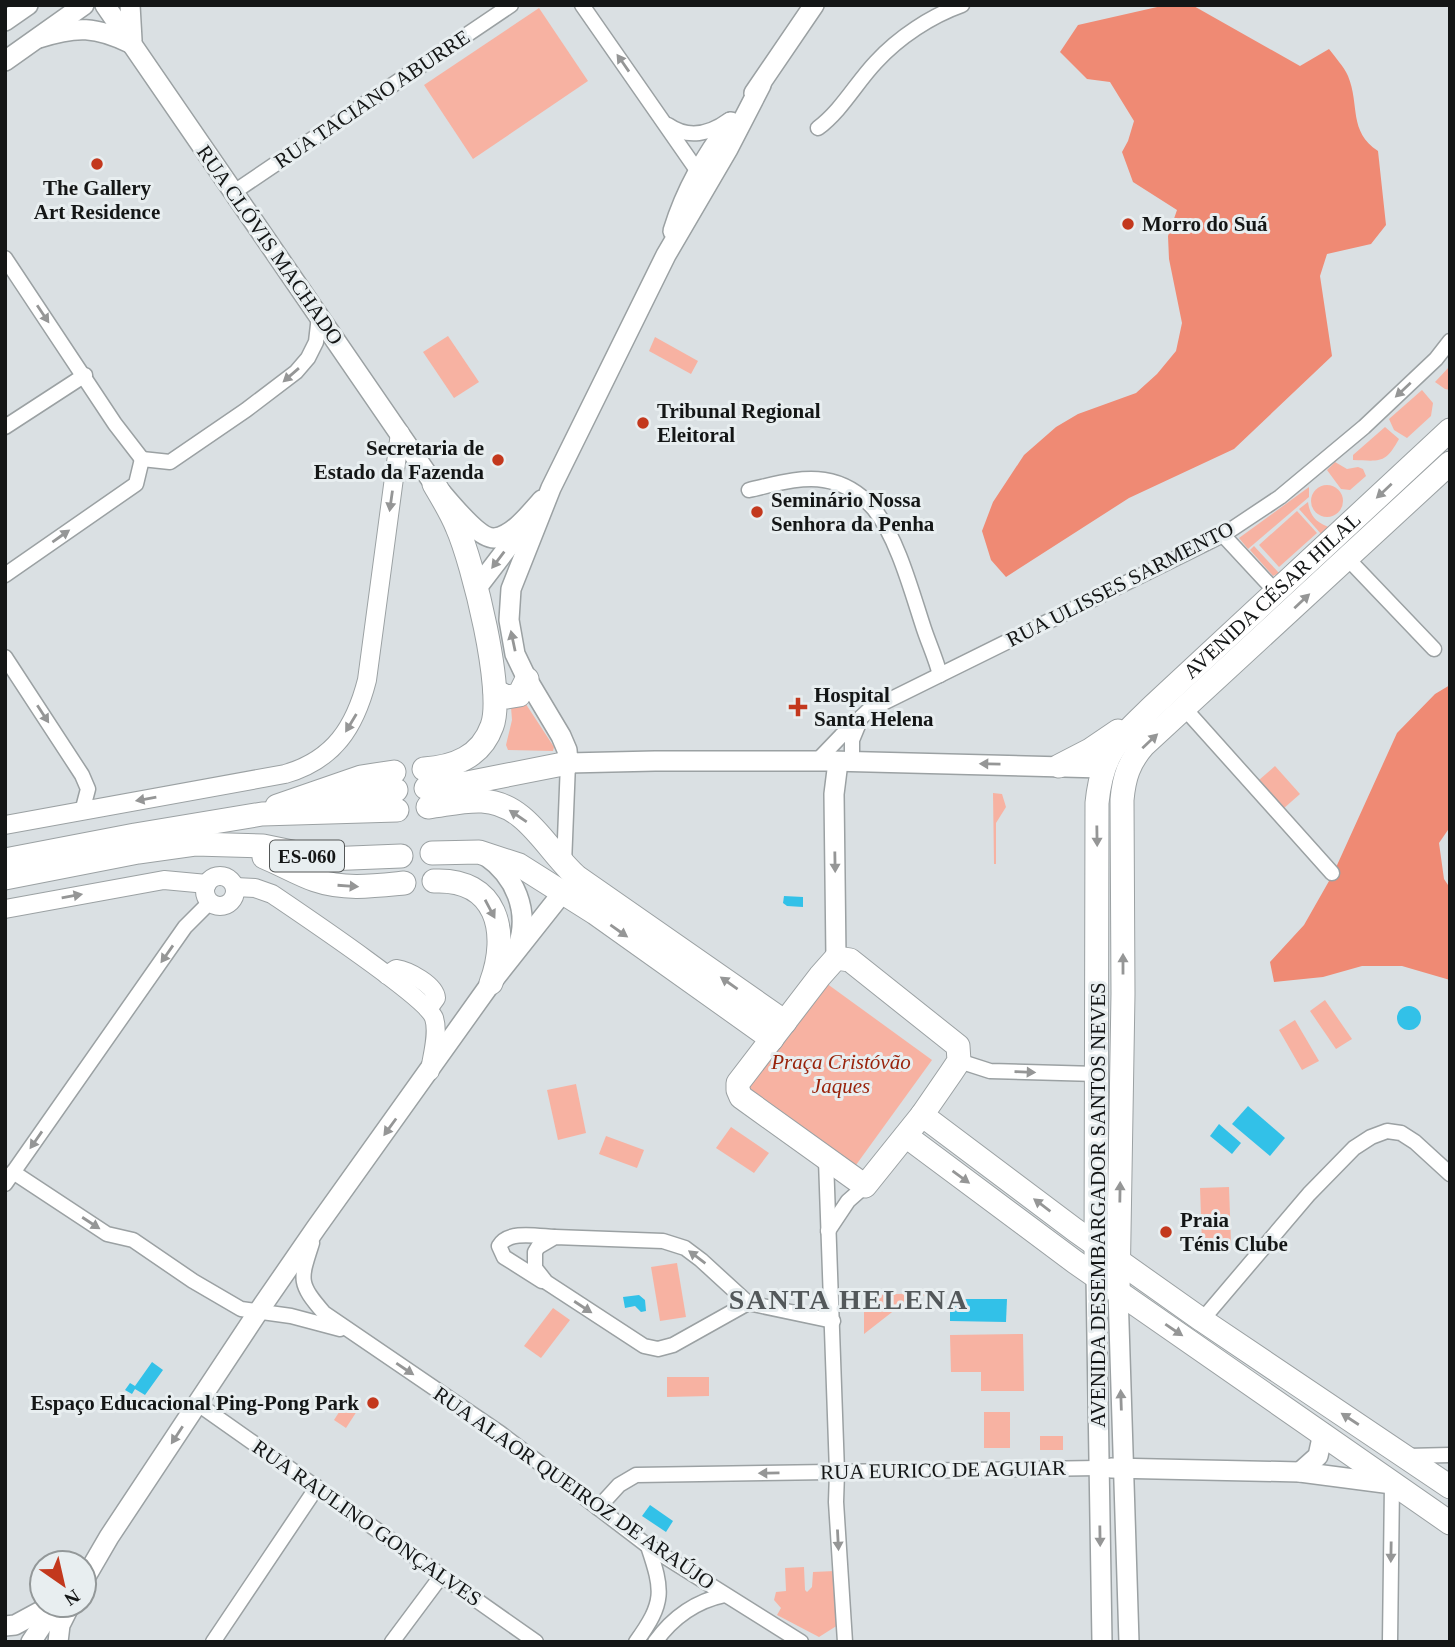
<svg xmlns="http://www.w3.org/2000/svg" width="1455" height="1647" font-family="'Times New Roman',serif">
<rect width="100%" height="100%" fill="#dae0e3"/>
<g fill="#f7b2a2">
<polygon points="539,8 588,81 473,159 424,85"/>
<polygon points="448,336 479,382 454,398 423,352"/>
<polygon points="655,337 698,361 691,374 649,351"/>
<polygon points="1450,366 1450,390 1445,389 1435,382"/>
<polygon points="1422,390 1433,403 1431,416 1407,438 1394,430 1389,419"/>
<path d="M1385 427 1399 439C1385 464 1381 461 1353 460V455Z"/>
<polygon points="1335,462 1347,469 1358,467 1363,469 1366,476 1350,490 1341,489 1327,470"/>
<circle cx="1327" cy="501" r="16"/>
<polygon points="1309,487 1309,497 1248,549 1239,538"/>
<path d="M1308 502C1310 517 1317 523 1331 528L1322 535 1299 509Z"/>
<polygon points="1297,511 1317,533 1279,567 1259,545"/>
<polygon points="1254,546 1279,573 1273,576 1250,550"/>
<polygon points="518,692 554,747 553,751 508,750 506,745 512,720 510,694"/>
<polygon points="1275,766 1300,794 1283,809 1259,780"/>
<polygon points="993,793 1002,794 1006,807 996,823 996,864 994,864"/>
<polygon points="826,983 932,1060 856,1165 749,1088"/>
<polygon points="1325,1000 1352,1039 1336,1049 1310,1011"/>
<polygon points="1295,1020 1319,1061 1302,1070 1279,1030"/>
<polygon points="576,1084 586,1133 558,1140 547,1090"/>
<polygon points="731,1127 769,1153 754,1173 716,1148"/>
<polygon points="606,1136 644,1150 637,1168 599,1154"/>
<polygon points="1229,1187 1231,1243 1202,1243 1200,1188"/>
<polygon points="677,1263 686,1317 660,1321 651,1267"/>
<polygon points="929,1293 896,1309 864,1334 864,1295"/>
<polygon points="553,1308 570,1320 541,1358 524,1346"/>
<polygon points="1023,1334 1024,1391 981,1391 981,1372 951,1372 950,1335"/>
<polygon points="667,1377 709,1377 709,1396 667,1397"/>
<polygon points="345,1403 357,1411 346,1428 334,1420"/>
<polygon points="1010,1412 1010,1448 984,1448 984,1412"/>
<rect x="1040" y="1436" width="23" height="14"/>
<polygon points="804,1567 805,1590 807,1592 812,1587 813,1572 835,1571 838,1625 819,1637 777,1615 781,1608 774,1600 776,1592 786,1591 785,1568"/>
</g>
<g fill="#ef8a74">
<path d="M1166 5H1192L1300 66 1329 49C1335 57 1344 67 1348 76 1360 105 1348 131 1378 151L1386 225 1371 244 1327 254 1320 276 1332 356 1234 449 1129 498 1006 577 991 560 982 531 993 502 1024 455 1056 427 1078 414 1136 393 1157 374 1176 351 1182 323 1169 259 1168 236 1177 210 1133 182 1122 152 1128 141 1134 121 1110 82 1087 79 1060 52 1078 25Z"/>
<polygon points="1450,685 1450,827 1439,843 1444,879 1450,888 1450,980 1402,966 1362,966 1323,977 1274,982 1270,962 1304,925 1333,874 1397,733 1435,694"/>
</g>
<g fill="#32c1e8">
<polygon points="784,896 803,897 803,907 787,906 783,903"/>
<circle cx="1409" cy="1018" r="12"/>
<polygon points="1248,1106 1285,1138 1270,1156 1232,1124"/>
<polygon points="1219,1124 1241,1143 1232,1154 1210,1136"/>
<polygon points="639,1295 645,1300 646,1311 641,1312 635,1306 625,1308 623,1297"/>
<polygon points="950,1299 1007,1299 1006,1322 950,1321"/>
<polygon points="152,1362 163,1370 145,1395 135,1389 132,1394 125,1390 130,1383 135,1386"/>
<polygon points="650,1505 673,1521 666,1532 642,1516"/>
</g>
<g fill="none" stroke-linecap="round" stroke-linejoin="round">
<defs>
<g id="minor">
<polyline points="582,5 703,179"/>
<path d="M668 125C688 139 710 134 729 120"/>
<path d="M818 128C842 110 856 83 876 62 899 37 931 16 962 5"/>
<polyline points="234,192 511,5"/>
<polyline points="5,258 115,424 142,459"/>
<polyline points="5,427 85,375"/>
<polyline points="142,459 170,462 246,410 296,372 308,358 316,342 319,316"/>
<path d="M749 490C772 485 800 476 824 480 844 483 861 494 874 509 898 539 912 593 924 629 929 644 936 659 940 675"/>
<polyline points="1223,535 1275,591"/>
<polyline points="1348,559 1434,649"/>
<polyline points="5,575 136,484 142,459"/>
<polyline points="5,657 82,775 88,789 83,808 78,811"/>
<polyline points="1185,709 1332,873"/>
<polyline points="817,761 841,736 869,710 1223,535 1280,497 1364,427 1436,359 1450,341"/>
<polyline points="852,762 852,740 859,723"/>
<polyline points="564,864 568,763"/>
<polyline points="959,1061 990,1071 1097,1074"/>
<polyline points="826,1160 837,1472 836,1502 845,1642"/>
<polyline points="13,1172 107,1234 133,1240 193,1281 241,1309 291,1316 340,1329"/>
<polyline points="5,1184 185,927 210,902"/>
<polyline points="828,1231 848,1201 865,1186"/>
<path d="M312 1243C300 1280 298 1283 324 1313L500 1433 648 1546 801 1642"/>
<path d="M542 1281 504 1257 499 1246C508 1230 537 1236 554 1237"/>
<polyline points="748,1303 673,1345 658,1349 644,1346 546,1282 535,1268 535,1252 538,1247 555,1237 663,1241 685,1248 701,1260 748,1303 833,1321"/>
<polyline points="1202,1320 1309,1194 1354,1148 1371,1137 1387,1131 1401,1133 1415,1142 1450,1174"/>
<polyline points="198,1404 536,1642"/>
<polyline points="1407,1456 1450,1455"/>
<polyline points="598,1508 619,1485 636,1475 1098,1468"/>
<polyline points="213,1642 317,1487"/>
<polyline points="392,1642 442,1575"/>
<path d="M636 1642C665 1602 663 1591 648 1546"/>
<path d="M655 1642C673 1617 696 1601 725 1595"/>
<polyline points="1390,1642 1392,1484"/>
</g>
<g id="tertiary">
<path d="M5 825 285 774C334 760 355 727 367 680L400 433"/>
<circle cx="220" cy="891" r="15"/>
<path d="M235 887 255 888 272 894C297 911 427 998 434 1018 439 1033 432 1056 430 1071"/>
<polyline points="5,909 164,880 207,884"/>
<path d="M387 975 396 969C409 971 435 985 436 998L428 1009"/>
</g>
<g id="secondary">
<path d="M105 5 434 484C446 497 478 540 495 538 514 535 530 513 542 500"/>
<polyline points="130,5 132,40"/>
<polyline points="5,21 28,5"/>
<path d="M39 38C76 26 96 26 132 44"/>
<polyline points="5,61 84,5"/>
<polyline points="761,85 728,149 666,255 551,488 511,589 509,620 515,654 527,679 561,736 567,750 568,763 655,761 831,761 1102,768"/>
<polyline points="754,93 814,5"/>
<path d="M673 231C686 189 705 157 731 122"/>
<polyline points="476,589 522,529"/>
<path d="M486 856C515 876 530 911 518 946"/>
<polyline points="836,958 834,794 838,762"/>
<polyline points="1096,1276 1102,1642"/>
<polyline points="1118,1292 1129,1642"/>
<polyline points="1111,1468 1300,1472 1392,1484"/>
<polyline points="1300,1472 1318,1456 1323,1433"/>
<polyline points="84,1580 109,1537 258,1312 316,1228 491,983 563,892"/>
<polyline points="5,1626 15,1625 52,1605"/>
<polyline points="31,1642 55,1606"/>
<polyline points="58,1642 60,1625 70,1605"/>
</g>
<g id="primary">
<polyline points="495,691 507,697 519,695 527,679"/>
<polyline points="1059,766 1090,750 1118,731"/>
<path d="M424 769C454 767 481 757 492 726 505 692 473 563 457 527 451 512 442 498 434 484"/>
<polyline points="426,788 467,783 568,763"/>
<polyline points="336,796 396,790"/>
<polyline points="277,806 361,777 394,772"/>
<path d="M428 807C445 805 464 800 482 801 527 803 547 851 577 877L785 1022"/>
<polyline points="432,853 479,852 519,865 595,913 772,1039"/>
<path d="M264 857C281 864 298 874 315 880 344 890 374 886 404 883"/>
<polyline points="5,860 135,835 262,814 397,810"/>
<polyline points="5,878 138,852 195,844 263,846 326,859 401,856"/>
<path d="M434 881C497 878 510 932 491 983"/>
<polygon points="836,958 850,960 958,1046 959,1061 951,1073 922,1115 865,1186 741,1097 738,1090 738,1083 820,976"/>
<polyline points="922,1115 1075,1230 1202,1320 1450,1487"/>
<polyline points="906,1136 1075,1262 1450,1523"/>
<path id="s1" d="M1096 1276 1097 803C1102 753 1117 741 1152 707L1450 430"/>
<path d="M1118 1292 1123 994 1122 800C1124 777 1129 762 1144 745L1450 463"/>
</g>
</defs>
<use href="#minor" stroke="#9ba1a3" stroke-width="17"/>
<use href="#tertiary" stroke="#9ba1a3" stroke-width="20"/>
<use href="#secondary" stroke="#9ba1a3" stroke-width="22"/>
<use href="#primary" stroke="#9ba1a3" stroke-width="25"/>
<use href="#minor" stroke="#fff" stroke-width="14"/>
<use href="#tertiary" stroke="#fff" stroke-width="18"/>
<use href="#secondary" stroke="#fff" stroke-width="19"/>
<use href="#primary" stroke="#fff" stroke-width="23"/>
</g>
<defs><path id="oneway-solid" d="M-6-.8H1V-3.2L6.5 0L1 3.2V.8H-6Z" transform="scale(1.75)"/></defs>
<g fill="#959696">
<use href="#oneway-solid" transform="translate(623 63) rotate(-125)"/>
<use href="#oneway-solid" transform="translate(43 314) rotate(56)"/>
<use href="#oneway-solid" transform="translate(291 375) rotate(139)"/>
<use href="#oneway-solid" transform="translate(1403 390) rotate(137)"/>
<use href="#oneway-solid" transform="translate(1384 491) rotate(137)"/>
<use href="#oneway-solid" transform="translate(391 501) rotate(98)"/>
<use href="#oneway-solid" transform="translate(61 536) rotate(-35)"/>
<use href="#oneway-solid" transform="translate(498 560) rotate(127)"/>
<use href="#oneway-solid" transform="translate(1302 601) rotate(-43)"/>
<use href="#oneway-solid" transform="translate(513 641) rotate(-102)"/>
<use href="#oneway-solid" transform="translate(43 714) rotate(57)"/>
<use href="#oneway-solid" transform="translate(351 723) rotate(121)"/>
<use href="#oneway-solid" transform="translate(1150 741) rotate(-43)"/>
<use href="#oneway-solid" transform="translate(990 764) rotate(-179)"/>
<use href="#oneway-solid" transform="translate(146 799) rotate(170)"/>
<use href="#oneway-solid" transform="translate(518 816) rotate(-146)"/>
<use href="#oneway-solid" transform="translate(1097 836) rotate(89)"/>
<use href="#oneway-solid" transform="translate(835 862) rotate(89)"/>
<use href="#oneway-solid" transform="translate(348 886) rotate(4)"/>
<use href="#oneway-solid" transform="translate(72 896) rotate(-10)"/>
<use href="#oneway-solid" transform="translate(490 909) rotate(62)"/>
<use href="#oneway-solid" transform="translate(619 931) rotate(35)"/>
<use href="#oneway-solid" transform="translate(167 954) rotate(125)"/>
<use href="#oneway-solid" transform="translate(1123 964) rotate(-90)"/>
<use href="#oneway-solid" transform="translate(729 983) rotate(-145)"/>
<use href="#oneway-solid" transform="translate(1025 1072) rotate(2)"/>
<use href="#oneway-solid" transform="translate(390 1127) rotate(126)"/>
<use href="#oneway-solid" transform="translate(36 1140) rotate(125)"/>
<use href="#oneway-solid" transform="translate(961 1177) rotate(36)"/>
<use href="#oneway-solid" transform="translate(1120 1192) rotate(-89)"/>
<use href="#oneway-solid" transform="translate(1042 1205) rotate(-143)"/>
<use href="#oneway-solid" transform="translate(91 1223) rotate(33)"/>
<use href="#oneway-solid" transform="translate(697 1257) rotate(-143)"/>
<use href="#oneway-solid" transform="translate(583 1307) rotate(33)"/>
<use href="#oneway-solid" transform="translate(1174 1330) rotate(34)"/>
<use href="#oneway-solid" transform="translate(405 1369) rotate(34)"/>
<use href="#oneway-solid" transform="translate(1121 1400) rotate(-92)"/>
<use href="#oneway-solid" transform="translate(1350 1419) rotate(-147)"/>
<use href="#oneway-solid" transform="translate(177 1435) rotate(123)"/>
<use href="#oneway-solid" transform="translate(769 1473) rotate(179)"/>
<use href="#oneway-solid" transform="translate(1100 1536) rotate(89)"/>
<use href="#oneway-solid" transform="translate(838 1540) rotate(87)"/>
<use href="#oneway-solid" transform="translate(1391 1552) rotate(91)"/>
</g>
<g fill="#c3381d" stroke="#e8eef0" stroke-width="2.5">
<circle cx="97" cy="164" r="7"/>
<circle cx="1128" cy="224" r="7"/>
<circle cx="643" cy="423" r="7"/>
<circle cx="498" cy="460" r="7"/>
<circle cx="757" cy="512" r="7"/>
<path d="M794.5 696.5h7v7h7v7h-7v7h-7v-7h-7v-7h7z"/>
<circle cx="1166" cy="1232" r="7"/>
<circle cx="373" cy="1403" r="7"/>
</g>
<g text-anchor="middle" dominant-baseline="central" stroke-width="6" stroke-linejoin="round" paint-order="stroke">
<rect fill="#e8eef0" stroke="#545757" stroke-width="2" x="270" y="840.5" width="74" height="31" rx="5"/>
<g font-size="19" font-weight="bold" fill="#141616">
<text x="307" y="856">ES-060</text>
</g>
<g font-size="21" fill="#141616" stroke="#e8eef0">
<text transform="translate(372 99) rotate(-34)">RUA TACIANO ABURRE</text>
<text transform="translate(270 245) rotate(55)">RUA CLÓVIS MACHADO</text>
<text transform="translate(1120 584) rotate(-27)">RUA ULISSES SARMENTO</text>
<text stroke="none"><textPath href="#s1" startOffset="751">AVENIDA CÉSAR HILAL</textPath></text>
<text transform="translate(1098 1205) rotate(-90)">AVENIDA DESEMBARGADOR SANTOS NEVES</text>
<text transform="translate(943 1470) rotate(-1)">RUA EURICO DE AGUIAR</text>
<text transform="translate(574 1488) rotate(35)">RUA ALAOR QUEIROZ DE ARAÚJO</text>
<text transform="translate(367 1523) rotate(35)">RUA RAULINO GONÇALVES</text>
</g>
<g font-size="21" font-weight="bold" fill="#141616" stroke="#e8eef0" text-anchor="start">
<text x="97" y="188" text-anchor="middle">The Gallery<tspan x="97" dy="24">Art Residence</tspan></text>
<text x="1142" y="224">Morro do Suá</text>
<text x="657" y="411">Tribunal Regional<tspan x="657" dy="24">Eleitoral</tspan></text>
<text x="484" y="448" text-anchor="end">Secretaria de<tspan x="484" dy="24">Estado da Fazenda</tspan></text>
<text x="771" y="500">Seminário Nossa<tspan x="771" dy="24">Senhora da Penha</tspan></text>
<text x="814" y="695">Hospital<tspan x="814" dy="24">Santa Helena</tspan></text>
<text x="1180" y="1220">Praia<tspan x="1180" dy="24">Ténis Clube</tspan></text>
<text x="359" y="1403" text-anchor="end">Espaço Educacional Ping-Pong Park</text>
</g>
<g font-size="21" font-style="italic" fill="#99230b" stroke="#e8eef0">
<text x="841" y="1062">Praça Cristóvão<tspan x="841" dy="24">Jaques</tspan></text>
</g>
<g font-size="28" font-weight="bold" letter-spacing="2" fill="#53585a" stroke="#e8eef0">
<text x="849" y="1299">SANTA HELENA</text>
</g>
</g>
<rect width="1455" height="1647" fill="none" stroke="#141616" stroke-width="14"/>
<g transform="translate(63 1584) rotate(146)"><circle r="33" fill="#e8eef0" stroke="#939899" stroke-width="2"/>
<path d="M0-5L12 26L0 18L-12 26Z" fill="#c3381d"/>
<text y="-10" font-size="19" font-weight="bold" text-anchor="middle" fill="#141616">N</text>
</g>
</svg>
